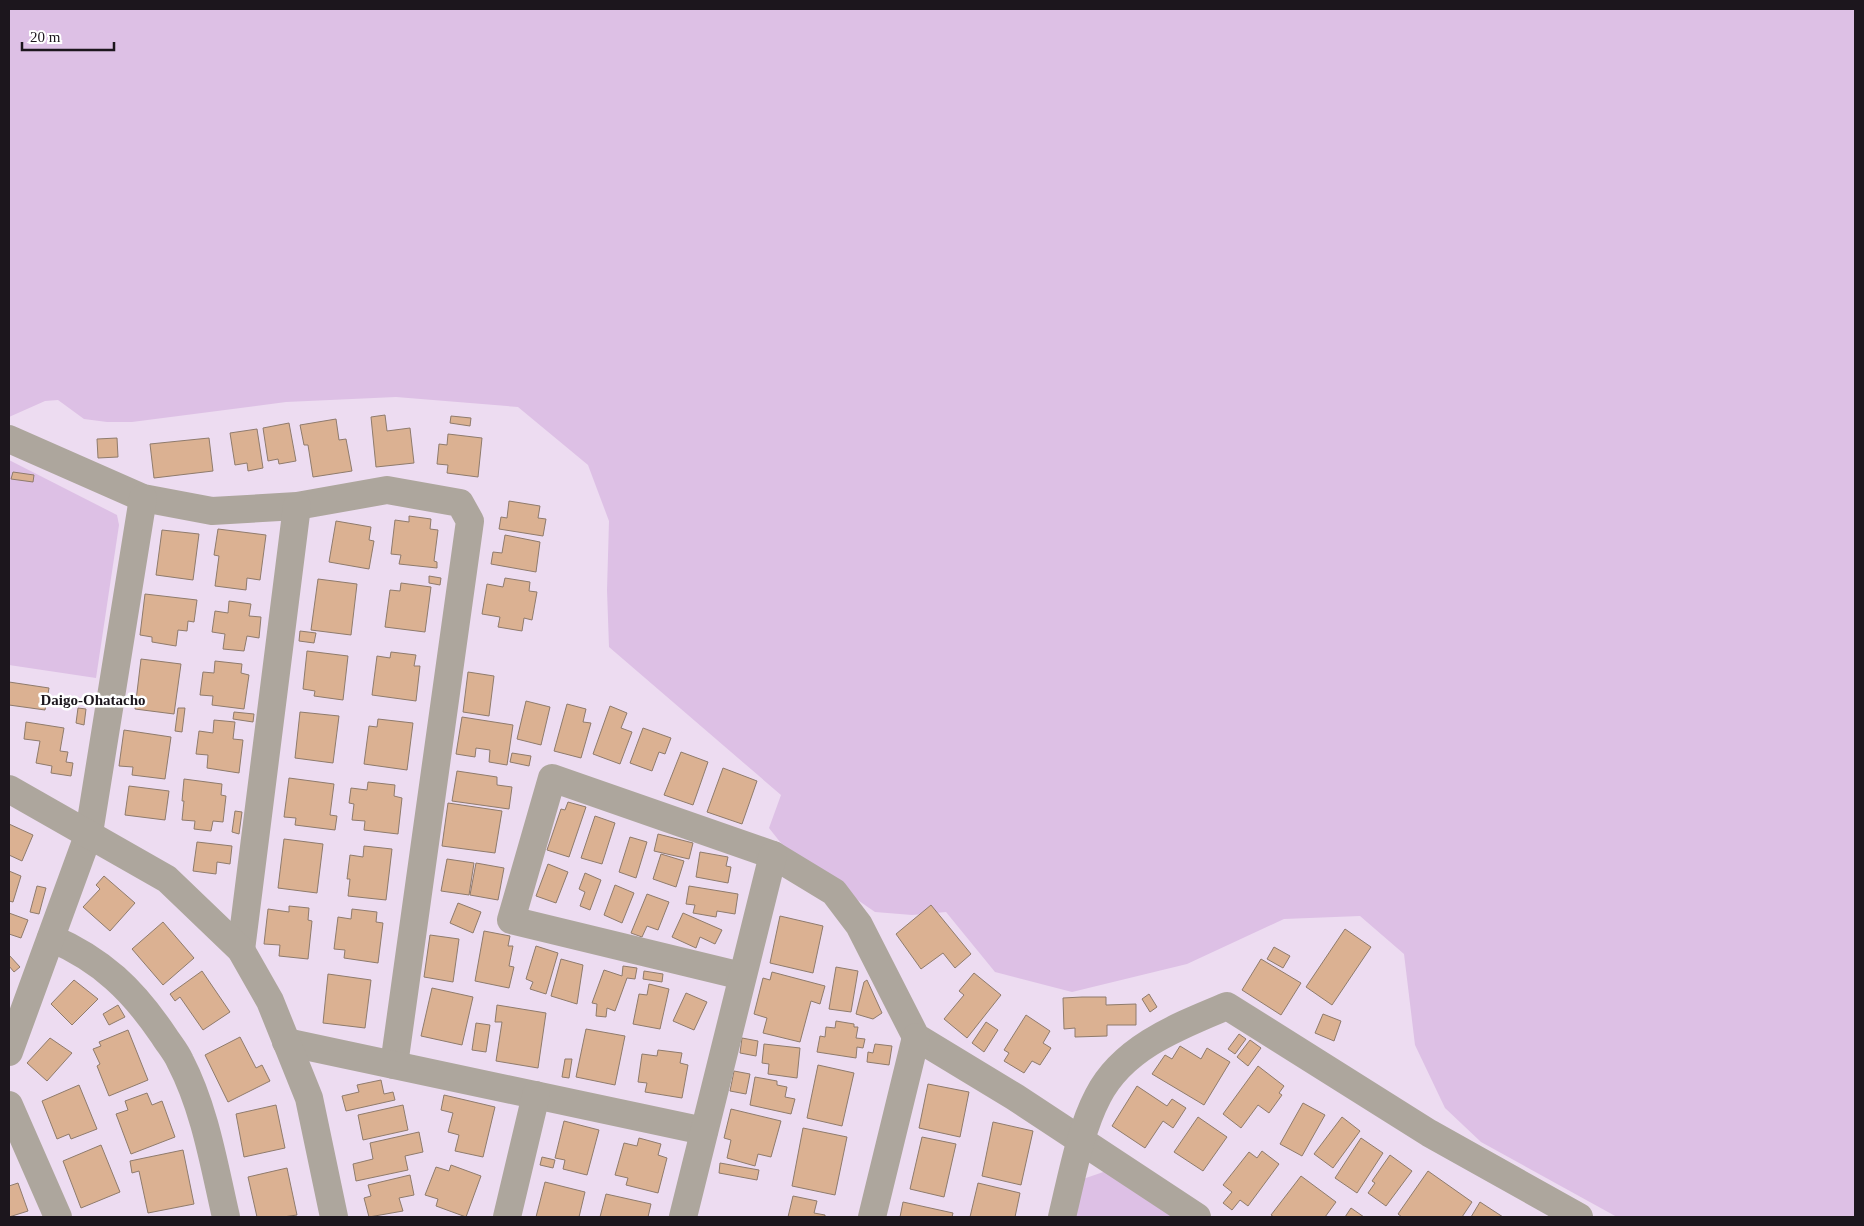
<svg xmlns="http://www.w3.org/2000/svg" width="1864" height="1226" font-family="Georgia,serif">
<rect width="100%" height="100%" fill="#eddcf1"/>
<g fill="#ddc0e5">
<polygon points="9,9 1855,9 1855,1217 1617,1217 1481,1142 1445,1108 1415,1045 1404,954 1360,916 1284,919 1187,964 1072,992 995,972 946,912 912,915 875,912 788,852 769,828 781,795 609,647 607,590 609,521 588,465 518,407 396,397 286,402 132,422 107,422 84,419 58,400 45,401 9,417"/>
<polygon points="9,460 117,515 119,525 96,678 9,665"/>
<polygon points="1112,1169 1183,1217 1074,1217 1083,1179"/>
</g>
<g fill="#dbb192" stroke="#8f7b6c">
<polygon points="385,415 387,431 410,428 414,463 376,467 371,417"/>
<polygon points="451,416 471,418 470,426 450,423"/>
<polygon points="336,419 339,440 346,439 352,471 313,477 308,445 304,445 300,425"/>
<polygon points="289,423 296,461 279,464 278,459 268,461 263,428"/>
<polygon points="257,429 263,468 248,471 247,463 235,465 230,433"/>
<polygon points="448,434 482,438 478,477 447,473 448,465 437,464 439,444 447,445"/>
<polygon points="117,438 118,457 98,458 97,439"/>
<polygon points="209,438 213,471 154,478 150,444"/>
<polygon points="13,472 34,475 33,482 11,479"/>
<polygon points="509,501 540,506 538,518 546,519 543,536 499,529 501,517 507,518"/>
<polygon points="409,516 431,519 430,529 438,530 434,561 437,562 437,568 399,564 401,555 391,554 395,520 409,522"/>
<polygon points="336,521 371,527 369,540 374,541 369,569 329,562"/>
<polygon points="218,529 266,535 260,580 247,578 246,590 215,586 219,556 214,555"/>
<polygon points="162,530 199,534 193,580 156,575"/>
<polygon points="505,535 540,542 536,572 491,564 493,552 502,553"/>
<polygon points="429,576 441,578 440,585 429,583"/>
<polygon points="505,578 530,582 529,591 537,592 532,620 524,618 522,631 498,627 500,617 482,614 487,584 503,587"/>
<polygon points="318,579 357,584 351,635 311,630"/>
<polygon points="401,583 431,587 425,632 385,627 390,590 400,591"/>
<polygon points="145,594 197,600 194,622 188,621 187,631 178,630 176,646 152,642 152,637 140,635"/>
<polygon points="229,601 251,604 249,616 261,617 259,638 247,636 244,651 223,649 225,634 212,632 215,611 228,613"/>
<polygon points="300,631 316,633 314,643 299,641"/>
<polygon points="307,651 348,656 343,700 314,696 315,691 303,689"/>
<polygon points="391,652 416,655 414,666 420,666 416,701 372,695 377,656 390,658"/>
<polygon points="141,659 181,664 174,714 135,709"/>
<polygon points="215,661 242,664 241,673 249,675 244,709 212,705 213,696 200,695 203,672 214,673"/>
<polygon points="468,672 494,676 489,716 463,712"/>
<polygon points="9,682 49,688 45,710 9,705"/>
<polygon points="526,701 550,707 541,745 517,739"/>
<polygon points="567,704 586,709 583,722 591,723 581,758 554,751"/>
<polygon points="610,706 627,713 621,728 632,732 620,764 593,754"/>
<polygon points="78,708 86,709 84,725 76,723"/>
<polygon points="178,708 185,708 182,732 175,731"/>
<polygon points="234,712 254,714 253,722 233,719"/>
<polygon points="300,712 339,716 333,763 295,758"/>
<polygon points="462,717 513,725 507,765 489,762 490,750 476,748 475,757 456,754"/>
<polygon points="378,719 413,723 407,770 364,764 369,726 377,727"/>
<polygon points="214,720 235,722 233,739 243,740 239,773 207,768 208,755 196,754 199,731 213,733"/>
<polygon points="26,722 64,728 60,751 68,752 66,762 73,763 71,776 51,773 52,766 36,763 40,741 24,739"/>
<polygon points="643,728 671,738 665,754 659,752 652,771 630,763"/>
<polygon points="124,730 171,737 165,779 132,775 133,767 119,766"/>
<polygon points="681,752 708,762 693,805 664,795"/>
<polygon points="512,753 531,756 529,766 510,762"/>
<polygon points="723,768 757,781 742,824 707,812"/>
<polygon points="457,771 497,777 497,785 512,787 509,809 452,801"/>
<polygon points="289,778 334,784 330,815 337,816 335,830 295,825 296,818 284,817"/>
<polygon points="184,779 222,784 221,795 226,796 223,822 213,821 211,831 194,829 195,821 182,820 184,801 182,801"/>
<polygon points="368,782 395,785 394,796 402,798 398,834 364,830 365,821 352,820 354,804 349,803 351,788 367,790"/>
<polygon points="129,786 169,791 165,820 125,815"/>
<polygon points="568,802 586,807 569,857 547,850 561,809 565,810"/>
<polygon points="448,803 502,811 495,853 442,846"/>
<polygon points="235,811 242,812 239,834 232,832"/>
<polygon points="595,816 615,823 602,864 581,858"/>
<polygon points="9,824 33,835 22,861 9,855"/>
<polygon points="658,834 693,843 689,859 654,851"/>
<polygon points="630,837 647,842 636,878 619,872"/>
<polygon points="284,839 323,844 317,893 278,888"/>
<polygon points="197,842 232,846 230,864 217,862 216,874 193,871"/>
<polygon points="364,846 392,849 386,900 348,896 350,879 347,879 350,855 363,857"/>
<polygon points="700,852 728,857 726,866 731,867 728,883 696,877"/>
<polygon points="661,854 684,861 676,887 653,879"/>
<polygon points="447,859 474,863 469,895 441,891"/>
<polygon points="476,863 504,868 498,900 470,895"/>
<polygon points="548,864 568,872 556,903 536,896"/>
<polygon points="9,871 21,876 13,902 9,901"/>
<polygon points="585,873 601,880 590,910 580,906 585,892 579,889"/>
<polygon points="104,876 135,903 110,931 83,907 100,889 96,885"/>
<polygon points="615,885 634,893 622,923 604,915"/>
<polygon points="37,886 46,888 39,914 30,912"/>
<polygon points="689,886 738,894 735,914 717,911 716,917 693,913 695,905 686,904"/>
<polygon points="647,894 669,902 658,930 647,926 642,937 631,933"/>
<polygon points="458,903 481,912 473,933 450,923"/>
<polygon points="931,905 971,954 955,968 943,953 921,969 896,934"/>
<polygon points="289,906 309,908 308,920 312,921 308,959 279,956 280,945 264,944 268,909 289,912"/>
<polygon points="352,909 377,912 376,922 383,923 378,963 344,958 345,950 334,949 338,917 351,919"/>
<polygon points="9,913 28,920 21,938 9,934"/>
<polygon points="683,913 722,930 715,944 700,937 696,948 672,937"/>
<polygon points="780,916 823,926 813,973 770,963"/>
<polygon points="163,922 194,958 163,985 132,949"/>
<polygon points="1345,929 1371,947 1332,1005 1306,987"/>
<polygon points="484,931 510,936 508,946 513,946 509,966 514,967 509,988 475,981"/>
<polygon points="430,935 459,939 453,982 424,977"/>
<polygon points="536,946 558,953 546,994 530,989 533,982 526,979"/>
<polygon points="1274,947 1290,956 1283,968 1267,959"/>
<polygon points="9,955 20,967 14,972 9,966"/>
<polygon points="561,959 583,965 577,1004 551,996"/>
<polygon points="1261,959 1301,983 1281,1015 1242,990"/>
<polygon points="623,966 637,968 635,979 627,978 615,1011 607,1008 606,1017 596,1016 597,1004 592,1003 604,970 622,976"/>
<polygon points="836,967 858,971 851,1012 829,1009"/>
<polygon points="202,971 230,1012 203,1030 180,997 175,1001 170,994"/>
<polygon points="644,971 663,974 662,982 643,979"/>
<polygon points="772,972 825,986 820,1004 811,1001 800,1042 763,1033 767,1018 754,1014 763,978 770,980"/>
<polygon points="974,973 1001,995 967,1038 944,1019 964,995 959,991"/>
<polygon points="328,974 371,980 365,1028 323,1023"/>
<polygon points="74,980 98,999 72,1025 51,1004"/>
<polygon points="867,980 882,1013 873,1019 856,1014 864,982"/>
<polygon points="649,984 669,989 660,1029 633,1024 639,994 647,995"/>
<polygon points="432,988 473,997 462,1045 421,1036"/>
<polygon points="686,993 707,1002 694,1030 673,1021"/>
<polygon points="1149,994 1157,1007 1150,1012 1142,999"/>
<polygon points="1082,997 1106,997 1106,1005 1136,1004 1136,1025 1107,1025 1107,1036 1075,1037 1075,1028 1064,1029 1063,998"/>
<polygon points="118,1005 125,1017 109,1025 103,1014"/>
<polygon points="497,1005 546,1013 538,1068 496,1061 502,1022 495,1022"/>
<polygon points="1323,1014 1341,1021 1334,1041 1315,1033"/>
<polygon points="1026,1015 1050,1031 1043,1043 1051,1048 1040,1065 1032,1061 1024,1073 1004,1061 1009,1053 1004,1050"/>
<polygon points="836,1021 854,1024 854,1027 858,1027 856,1038 865,1039 863,1048 857,1047 856,1058 817,1052 820,1036 825,1037 826,1027 835,1028"/>
<polygon points="986,1022 998,1030 984,1052 972,1043"/>
<polygon points="476,1023 490,1025 486,1052 472,1050"/>
<polygon points="586,1029 625,1036 615,1085 576,1077"/>
<polygon points="128,1030 148,1080 109,1096 97,1066 100,1064 93,1049 101,1046 99,1042"/>
<polygon points="1239,1034 1246,1039 1235,1054 1228,1049"/>
<polygon points="240,1037 256,1068 262,1065 270,1081 228,1102 205,1055"/>
<polygon points="50,1038 72,1053 47,1081 27,1063"/>
<polygon points="742,1038 758,1041 756,1056 740,1053"/>
<polygon points="1250,1040 1261,1048 1248,1066 1237,1057"/>
<polygon points="764,1044 800,1048 797,1078 768,1074 769,1064 762,1063"/>
<polygon points="875,1044 892,1046 889,1065 867,1062 868,1052 873,1053"/>
<polygon points="1180,1046 1201,1059 1207,1048 1230,1062 1204,1105 1152,1074 1165,1055 1172,1059"/>
<polygon points="658,1050 682,1053 680,1063 688,1065 682,1098 645,1092 647,1083 638,1082 642,1054 657,1056"/>
<polygon points="565,1059 572,1059 569,1078 562,1077"/>
<polygon points="818,1065 854,1073 842,1126 807,1118"/>
<polygon points="1258,1066 1284,1086 1279,1093 1282,1095 1269,1113 1258,1105 1241,1128 1223,1114"/>
<polygon points="734,1071 750,1074 746,1094 730,1091"/>
<polygon points="755,1077 777,1081 777,1085 787,1087 785,1097 795,1099 791,1114 750,1105"/>
<polygon points="381,1080 384,1094 393,1092 395,1100 346,1111 342,1096 359,1092 357,1085"/>
<polygon points="928,1084 969,1092 960,1137 919,1128"/>
<polygon points="79,1085 97,1129 71,1139 69,1134 57,1139 42,1101"/>
<polygon points="1137,1086 1167,1106 1172,1099 1186,1108 1173,1128 1163,1121 1145,1148 1112,1126"/>
<polygon points="147,1093 152,1105 162,1101 175,1137 131,1154 116,1114 128,1110 125,1101"/>
<polygon points="444,1095 495,1107 483,1157 455,1151 459,1135 448,1132 453,1113 441,1110"/>
<polygon points="1303,1103 1325,1115 1302,1156 1280,1144"/>
<polygon points="276,1105 285,1148 244,1157 236,1114"/>
<polygon points="403,1105 408,1130 363,1140 358,1115"/>
<polygon points="731,1109 781,1121 771,1157 758,1154 755,1166 727,1158 731,1140 724,1138"/>
<polygon points="1198,1117 1227,1137 1203,1171 1174,1152"/>
<polygon points="1342,1117 1360,1131 1333,1168 1314,1154"/>
<polygon points="564,1121 599,1130 587,1175 563,1169 565,1160 555,1158"/>
<polygon points="993,1122 1033,1131 1021,1185 982,1176"/>
<polygon points="803,1128 847,1137 835,1195 792,1186"/>
<polygon points="419,1132 423,1152 405,1156 408,1170 356,1181 353,1164 373,1159 370,1143"/>
<polygon points="922,1137 956,1144 944,1197 910,1189"/>
<polygon points="639,1138 661,1144 658,1155 667,1158 658,1193 626,1185 628,1178 615,1175 624,1143 637,1146"/>
<polygon points="1361,1138 1383,1153 1357,1193 1335,1178"/>
<polygon points="101,1145 120,1192 81,1208 63,1161"/>
<polygon points="183,1150 194,1204 148,1213 139,1171 132,1173 130,1161"/>
<polygon points="1262,1151 1279,1164 1248,1206 1240,1200 1232,1210 1223,1203 1232,1192 1223,1185 1249,1152 1257,1158"/>
<polygon points="1390,1155 1412,1171 1386,1206 1368,1193 1375,1183 1372,1181"/>
<polygon points="542,1157 555,1160 553,1168 540,1165"/>
<polygon points="720,1163 759,1170 757,1180 719,1173"/>
<polygon points="451,1165 481,1176 466,1217 436,1206 438,1199 425,1195 436,1167 449,1171"/>
<polygon points="287,1168 297,1215 283,1217 257,1217 248,1177"/>
<polygon points="1428,1171 1472,1202 1462,1217 1402,1217 1398,1214"/>
<polygon points="410,1175 414,1195 399,1198 403,1211 369,1217 364,1198 371,1196 368,1185"/>
<polygon points="1301,1176 1336,1202 1325,1217 1274,1217 1271,1215"/>
<polygon points="545,1182 585,1192 579,1217 536,1217"/>
<polygon points="18,1183 28,1211 9,1217 9,1186"/>
<polygon points="978,1183 1020,1193 1015,1217 970,1217"/>
<polygon points="606,1194 651,1204 648,1217 600,1217"/>
<polygon points="793,1196 817,1201 814,1213 825,1215 825,1217 788,1217"/>
<polygon points="903,1202 953,1213 952,1217 900,1217"/>
<polygon points="1480,1202 1503,1217 1471,1217"/>
<polygon points="1351,1208 1364,1217 1345,1217"/>
</g>
<g fill="none" stroke-linecap="round" stroke-linejoin="round">
<g stroke="#ada69d" stroke-width="28">
<polyline points="9,439 143,498 212,511 297,506 387,490 460,503 470,521 394,1065"/>
<path d="M51 938C102 960 133 990 164 1036 169 1044 176 1052 180 1061 205 1109 214 1165 226 1217"/>
<polyline points="241,950 297,506"/>
<polyline points="742,976 511,920 552,778 773,855 834,892 859,925 916,1037 1015,1097 1197,1217"/>
<polyline points="286,1042 704,1131"/>
<polyline points="9,1052 89,833 143,498"/>
<polyline points="9,1105 58,1217"/>
<polyline points="507,1217 536,1095"/>
<polyline points="683,1217 773,855"/>
<polyline points="872,1217 916,1037"/>
<path d="M1062 1217C1071 1180 1080 1130 1098 1096 1123 1047 1179 1026 1227 1006L1429 1133 1579 1217"/>
</g>
<polyline stroke="#ada69d" stroke-width="28" points="9,789 167,879 241,950 270,1001 309,1098 334,1217"/>
</g>
<g text-anchor="middle" dominant-baseline="central" stroke-width="5" stroke-linejoin="round" paint-order="stroke">
<g font-size="15" font-weight="bold" fill="#1c161d" stroke="#fff">
<text x="93" y="700">Daigo-Ohatacho</text>
</g>
</g>
<rect width="1864" height="1226" fill="none" stroke="#1c161d" stroke-width="20"/>
<path d="M22 42v8h92v-8" fill="none" stroke="#1c161d" stroke-width="2.5"/>
<text x="30" y="42" font-size="15" fill="#1c161d" stroke="#ffffff" stroke-width="4" paint-order="stroke">20 m</text>
</svg>
